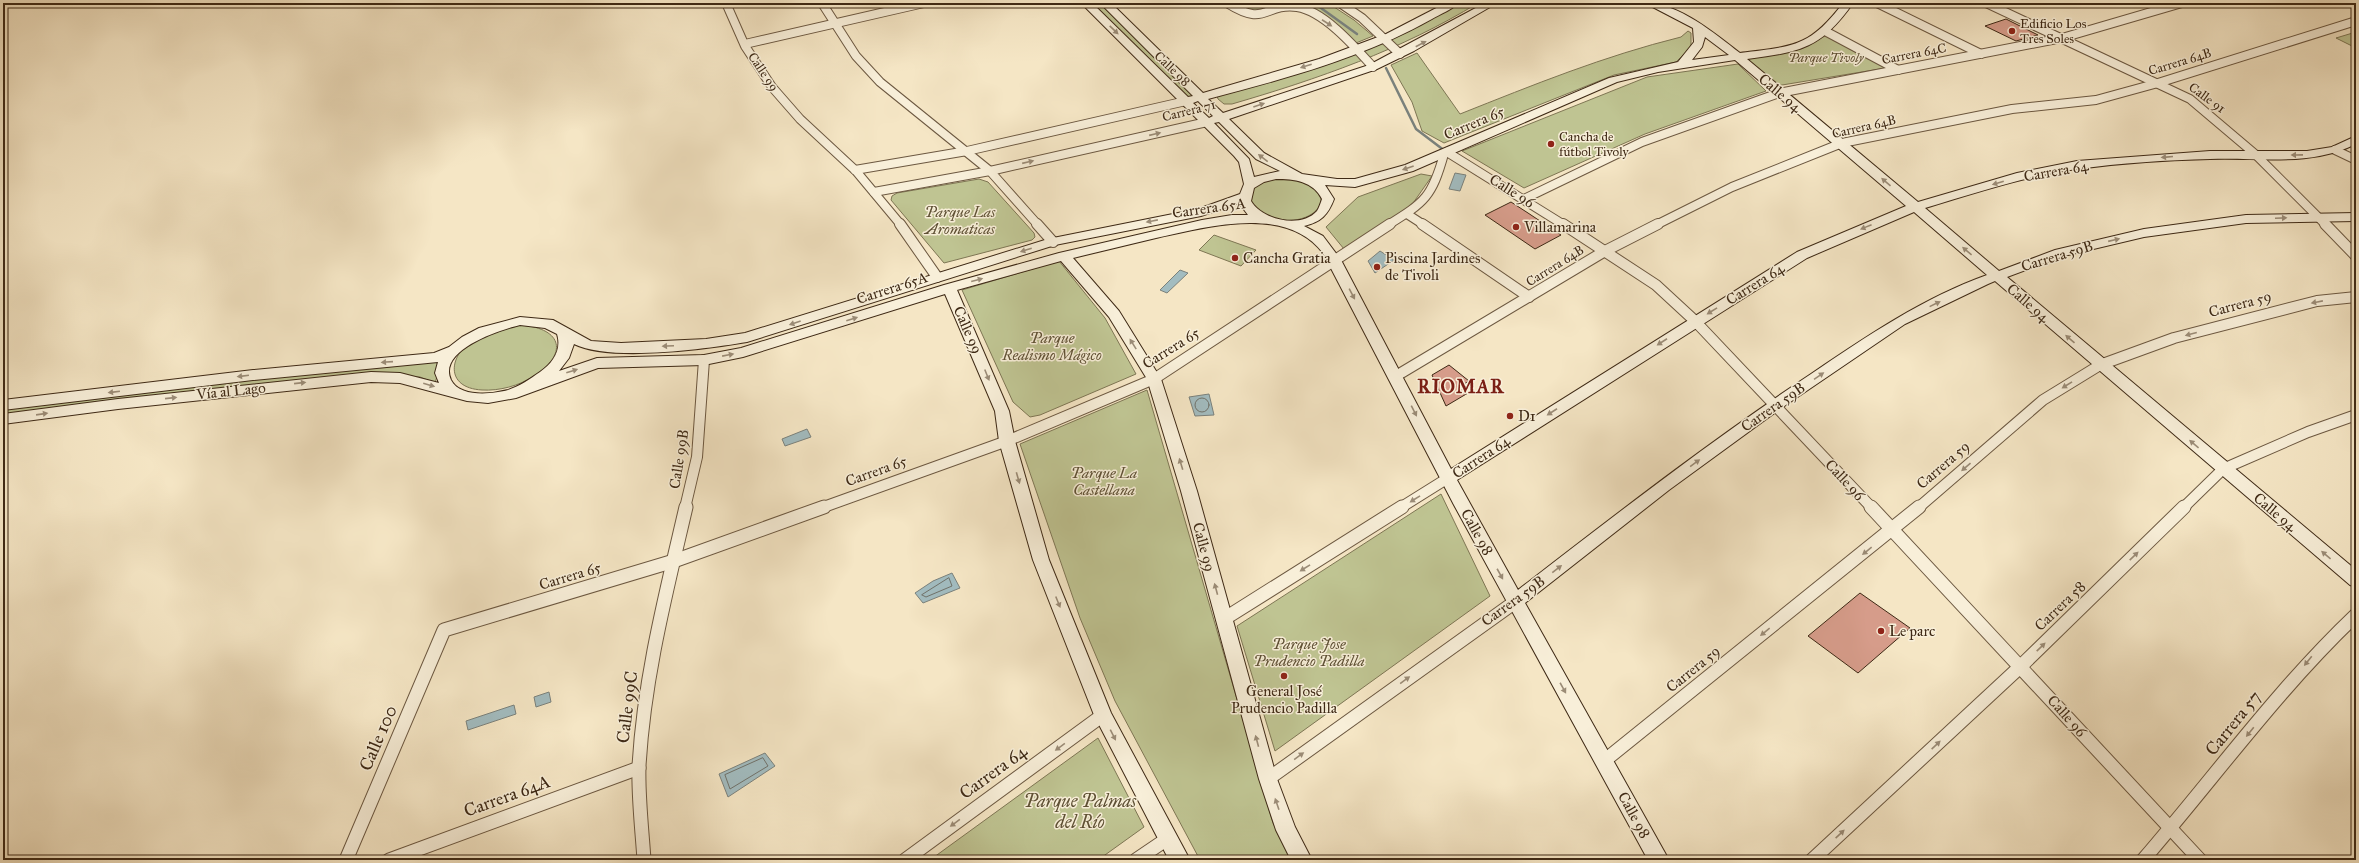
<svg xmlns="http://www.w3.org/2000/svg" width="2359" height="863" font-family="'IM FELL Great Primer',serif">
<rect width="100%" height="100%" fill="#f5e6c5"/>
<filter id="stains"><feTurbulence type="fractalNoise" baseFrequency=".005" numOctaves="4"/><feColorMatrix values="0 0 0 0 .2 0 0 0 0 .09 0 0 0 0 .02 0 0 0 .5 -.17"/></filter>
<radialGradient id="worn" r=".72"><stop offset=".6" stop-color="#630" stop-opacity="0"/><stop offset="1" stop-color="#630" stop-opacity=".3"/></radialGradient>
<g fill="#bfc492" stroke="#7e7654">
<polygon points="1092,3 1100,3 1195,97 1188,98"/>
<polygon points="1233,3 1328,3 1354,20 1373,36 1356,43 1307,7 1254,13"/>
<path d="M1455 3H1478C1401 50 1318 79 1232 104H1224L1218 99 1217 96 1347 54Z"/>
<path d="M1688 31 1691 33V47L1676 62 1614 75 1444 143 1422 131 1412 102 1391 65 1417 53 1460 114C1533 85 1604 56 1681 37Z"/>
<polygon points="2356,32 2356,48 2336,38"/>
<polygon points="1827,35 1886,68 1776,86 1745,59 1801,49"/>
<polygon points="1738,64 1766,91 1645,134 1524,188 1462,151 1647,77"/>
<polygon points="1421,174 1432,176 1411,206 1344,249 1326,227 1358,197"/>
<path d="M1286 178C1350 187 1315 233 1270 217 1267 215 1261 215 1258 212 1255 210 1252 203 1249 200 1252 182 1270 179 1286 178Z"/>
<polygon points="979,179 988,182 1034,233 1035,237 1032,240 944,263 891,200 892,196 897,193"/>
<polygon points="1214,235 1256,250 1241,266 1199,250"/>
<polygon points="1059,261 1105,318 1136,374 1040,415 1030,417 1013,402 962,290"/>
<path d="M522 325C563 329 568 354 534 376 519 386 499 391 482 390 444 388 448 354 476 338 490 331 506 327 522 325Z"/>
<polygon points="442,360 435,383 420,377 369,375 3,415 3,409 143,391"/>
<polygon points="1147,390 1273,823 1292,860 1200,860 1115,701 1080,618 1020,444"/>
<polygon points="1441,494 1490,596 1275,751 1237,626"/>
<polygon points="1098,738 1144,827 1098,860 930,860"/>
</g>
<g fill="#a2bcc0" stroke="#7a817c">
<polygon points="1455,173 1466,175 1460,191 1449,189"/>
<polygon points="1380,251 1394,260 1375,273 1368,261"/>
<polygon points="1180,270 1188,273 1167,293 1160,290"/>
<polygon points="1209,394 1214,415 1195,416 1189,397"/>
<polygon points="807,429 811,437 785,446 782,439"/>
<polygon points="952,573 960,588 923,603 915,593 933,581"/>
<polygon points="549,692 551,702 536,707 534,697"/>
<polygon points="514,705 516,714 468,730 466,721"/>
<polygon points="765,753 775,766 728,797 719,774"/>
</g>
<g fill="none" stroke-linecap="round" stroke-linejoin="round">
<g stroke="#70726a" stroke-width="1">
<circle cx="1202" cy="405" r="7"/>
<polygon points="949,578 952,586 926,597 922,595"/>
<polygon points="763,758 768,766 730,789 725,775"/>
</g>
<g stroke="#7a817c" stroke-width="2.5">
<polyline points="1314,3 1357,34"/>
<polyline points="1386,68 1416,129 1445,151"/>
</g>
</g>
<g fill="#d69c8a" stroke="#3e2915">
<polygon points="2006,19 2038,35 2016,41 1985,26"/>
<polygon points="1511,202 1528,213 1561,235 1535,249 1485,215"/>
<polygon points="1449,365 1469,381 1459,387 1468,393 1446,406 1432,375"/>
<polygon points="1860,593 1910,628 1858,673 1808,636"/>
</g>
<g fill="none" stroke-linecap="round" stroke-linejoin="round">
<defs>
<g id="street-far2">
<polyline points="726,3 745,46 772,87 800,119 856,171 901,225"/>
<polyline points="822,3 856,56 880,82 990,171 1038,225"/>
<path d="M1227 3C1267 28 1263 3 1297 7 1324 11 1355 47 1373 67"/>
<polyline points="1340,3 1362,18 1400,54"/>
<polyline points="1877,3 1981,54"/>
<polyline points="1986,3 2190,99 2255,154 2326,225"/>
<polyline points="1825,31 1898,70"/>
<polyline points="745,44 924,3"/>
<polyline points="2335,150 2356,160"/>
<polyline points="1447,152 1564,225"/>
<polyline points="855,170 967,151 1186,101"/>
<polyline points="874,192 990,171 1207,122"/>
<polyline points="1524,199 1642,142 1779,93 2062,38 2182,3"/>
<polyline points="1407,214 1424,225"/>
<path d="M1388 225C1425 202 1432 197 1444 154"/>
<polyline points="1656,225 1732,187 1842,143 2012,109 2096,100 2158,83 2356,21"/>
</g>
<g id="street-far1">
<polyline points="900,224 937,277"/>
<polyline points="1037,224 1053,242"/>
<polyline points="1422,224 1529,297"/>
<polyline points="1563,224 1656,285 1695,321 1872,508"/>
<polyline points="2325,224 2356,256"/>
<polyline points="1396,376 1605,251 1658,224"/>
<polyline points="685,508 697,457 704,360"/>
<polyline points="821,508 1007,441 1154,379 1390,224"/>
<polyline points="1400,508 1448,478"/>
<polyline points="1918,508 2043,400 2100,365 2174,338 2317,301 2356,297"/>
<polyline points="2183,508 2223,469 2308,432 2356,415"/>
</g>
<g id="street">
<polyline points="1871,507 2200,860"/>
<polyline points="1224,619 1402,507"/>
<polyline points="1604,761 1919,507"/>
<polyline points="1268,779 1515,602"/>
<polyline points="346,860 444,630 674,561 824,507"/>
<polyline points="389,860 639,768"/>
<path d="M644 860C642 829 638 797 639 766 644 678 666 593 686 507"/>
<polyline points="905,860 1103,715"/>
<polyline points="1136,860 1167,839"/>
<polyline points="1812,860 2021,666 2184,507"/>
<path d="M2143 860C2214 778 2277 690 2356 615"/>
</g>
<path id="secondary" d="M1081 3H1092L1188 97 1193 96 1100 3H1111L1203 93 1319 59 1386 34 1446 3H1458C1452 10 1440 14 1432 19 1363 58 1284 79 1208 99L1223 113 1369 65 1485 3H1497L1414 51 1377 69 1229 119 1264 153 1302 174 1337 179H1355L1405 165 1609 78 1678 62 1694 42 1693 28 1645 3C1679 3 1714 33 1740 53 1793 46 1809 48 1843 3H1853C1821 49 1800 52 1747 59L1918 202 2017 173 2077 161 2210 151H2307L2332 147 2356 136V144C2311 167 2259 157 2210 159 2166 160 2121 163 2077 169 2025 176 1975 193 1925 208L1999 271 2055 250 2144 229 2246 215 2356 213V221L2246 223 2144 237 2064 256 2007 277 2356 570V587L2350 585 1995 281 1988 284 1905 324 1780 409 1669 490 1525 603 1669 860H1648L1454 505 1323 253C1286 204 1206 227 1156 238 1128 245 1101 251 1073 258L1119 311 1161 379 1197 491 1277 779 1295 827 1312 860H1291L1276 830 1259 779 1181 491 1147 379 1109 317 1061 261 957 290 1009 411 1015 441 1049 560 1111 713 1190 860H1169L1094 715 1033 560 999 441 995 411 945 294 743 357 704 365 598 368 516 398 488 403 467 401 400 383 371 382 118 409 3 424V414L118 399 371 372 400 373 439 383 435 373 438 362 253 380 3 410V400L253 370 434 353 449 347 462 337 479 328 520 317 553 320 591 341 621 343 706 339 745 333 1048 239 1198 209 1240 194 1244 184 1239 162 1234 156ZM1705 37 1729 55 1692 60 1702 47ZM1735 60 1906 206 1797 252 1451 469 1341 260 1323 236 1304 226C1321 222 1328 215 1334 199L1325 185 1355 187 1413 171 1617 82 1658 72ZM1198 101 1213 116 1209 118 1193 103ZM1219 122 1256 159 1280 171 1254 177 1249 159 1214 123ZM1276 179C1294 179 1313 181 1322 199 1321 202 1319 208 1317 211 1301 229 1262 220 1251 201L1254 188 1264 182ZM1239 203 1248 215H1232L1202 220 1059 253 944 285 741 348 704 355 597 358 559 371 569 358 574 344C610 362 706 349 747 342L1055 245 1201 216ZM1914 212 1987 275C1923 298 1867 336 1811 374 1710 441 1614 516 1518 590L1457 480 1807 258ZM520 325 545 328 557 334C562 350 553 363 540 372 530 379 520 386 508 390 493 394 460 398 451 380 437 350 500 330 520 325Z"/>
</defs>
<use href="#street-far2" stroke="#6c5841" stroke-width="10"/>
<use href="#street-far1" stroke="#6c5841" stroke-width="12"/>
<use href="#street" stroke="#6c5841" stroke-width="15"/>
<use href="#secondary" stroke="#3e2915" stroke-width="2"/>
<use href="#street-far2" stroke="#f8efd9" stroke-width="8"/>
<use href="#street-far1" stroke="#f8efd9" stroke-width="10"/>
<use href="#street" stroke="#f8efd9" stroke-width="13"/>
<use href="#secondary" fill="#f8efd9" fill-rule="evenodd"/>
</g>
<defs><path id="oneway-solid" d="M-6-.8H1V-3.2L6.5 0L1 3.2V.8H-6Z"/></defs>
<g fill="#9b8c77">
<use href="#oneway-solid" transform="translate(1327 23) rotate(33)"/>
<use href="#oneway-solid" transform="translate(1114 30) rotate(44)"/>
<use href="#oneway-solid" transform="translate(1421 44) rotate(-28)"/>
<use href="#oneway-solid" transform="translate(1306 66) rotate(162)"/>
<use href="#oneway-solid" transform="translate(1259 105) rotate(-19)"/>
<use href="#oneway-solid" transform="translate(1155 134) rotate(-13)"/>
<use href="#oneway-solid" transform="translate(2297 155) rotate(179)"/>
<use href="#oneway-solid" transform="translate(2167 157) rotate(175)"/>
<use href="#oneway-solid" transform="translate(1263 158) rotate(-142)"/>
<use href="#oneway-solid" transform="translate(1028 162) rotate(-13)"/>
<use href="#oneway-solid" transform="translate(1408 168) rotate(161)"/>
<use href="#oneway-solid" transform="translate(1886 182) rotate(-139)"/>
<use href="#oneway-solid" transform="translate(1998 183) rotate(164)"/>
<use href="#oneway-solid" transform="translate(2281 218) rotate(-2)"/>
<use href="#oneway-solid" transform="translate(1152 221) rotate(169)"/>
<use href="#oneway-solid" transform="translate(1866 227) rotate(158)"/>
<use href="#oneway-solid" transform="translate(2114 240) rotate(-13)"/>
<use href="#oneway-solid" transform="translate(1026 250) rotate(163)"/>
<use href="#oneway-solid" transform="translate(1967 251) rotate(-140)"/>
<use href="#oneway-solid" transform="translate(977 280) rotate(-15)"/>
<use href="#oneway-solid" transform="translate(1352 294) rotate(62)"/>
<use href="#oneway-solid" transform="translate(2317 302) rotate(169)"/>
<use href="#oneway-solid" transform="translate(1935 304) rotate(-26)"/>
<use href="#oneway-solid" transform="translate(1712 311) rotate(148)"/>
<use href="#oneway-solid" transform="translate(852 319) rotate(-18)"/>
<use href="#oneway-solid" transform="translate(795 323) rotate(161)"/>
<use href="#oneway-solid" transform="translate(2191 334) rotate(165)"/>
<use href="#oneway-solid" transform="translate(2070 339) rotate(-139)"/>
<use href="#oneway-solid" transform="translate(1662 342) rotate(147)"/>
<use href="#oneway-solid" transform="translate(1133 344) rotate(-122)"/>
<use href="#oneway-solid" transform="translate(668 346) rotate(177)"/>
<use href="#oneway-solid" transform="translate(728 355) rotate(-11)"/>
<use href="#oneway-solid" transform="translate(387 362) rotate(176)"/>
<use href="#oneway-solid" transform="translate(572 371) rotate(-18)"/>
<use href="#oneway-solid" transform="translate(987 375) rotate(68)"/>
<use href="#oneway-solid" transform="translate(243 376) rotate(173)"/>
<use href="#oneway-solid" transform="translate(1819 376) rotate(-34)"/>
<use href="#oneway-solid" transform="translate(300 383) rotate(-6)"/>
<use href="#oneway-solid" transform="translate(429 385) rotate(16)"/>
<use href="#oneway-solid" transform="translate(2067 385) rotate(148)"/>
<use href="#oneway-solid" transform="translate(114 392) rotate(173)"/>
<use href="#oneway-solid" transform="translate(171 398) rotate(-6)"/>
<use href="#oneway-solid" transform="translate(1414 411) rotate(63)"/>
<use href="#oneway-solid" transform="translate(1552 412) rotate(147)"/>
<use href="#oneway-solid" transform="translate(42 414) rotate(-8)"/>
<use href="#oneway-solid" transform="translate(2194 444) rotate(-140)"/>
<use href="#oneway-solid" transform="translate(1695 463) rotate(-36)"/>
<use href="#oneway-solid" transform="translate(1181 464) rotate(-107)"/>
<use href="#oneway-solid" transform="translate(1966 467) rotate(139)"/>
<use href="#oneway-solid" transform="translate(1018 478) rotate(74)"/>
<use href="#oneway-solid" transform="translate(1415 499) rotate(148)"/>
<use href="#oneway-solid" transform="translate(1867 551) rotate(141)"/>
<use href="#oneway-solid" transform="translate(2326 555) rotate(-140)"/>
<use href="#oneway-solid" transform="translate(2134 556) rotate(-44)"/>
<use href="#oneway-solid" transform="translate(1305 568) rotate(148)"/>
<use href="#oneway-solid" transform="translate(1557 569) rotate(-38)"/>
<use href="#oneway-solid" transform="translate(1500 574) rotate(61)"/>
<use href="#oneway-solid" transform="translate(1216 589) rotate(-105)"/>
<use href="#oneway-solid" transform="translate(1058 602) rotate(68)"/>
<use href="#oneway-solid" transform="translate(1765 632) rotate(141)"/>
<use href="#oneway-solid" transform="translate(2041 647) rotate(-44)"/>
<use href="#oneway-solid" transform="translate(2308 661) rotate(129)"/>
<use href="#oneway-solid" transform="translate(1405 680) rotate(-36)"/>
<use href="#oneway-solid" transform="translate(1563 688) rotate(61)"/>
<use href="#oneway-solid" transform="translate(2250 732) rotate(129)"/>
<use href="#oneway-solid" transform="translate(1113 735) rotate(63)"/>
<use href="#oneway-solid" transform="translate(1257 741) rotate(-105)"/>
<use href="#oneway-solid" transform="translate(1936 745) rotate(-43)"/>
<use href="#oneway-solid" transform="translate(1060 747) rotate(144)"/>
<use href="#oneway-solid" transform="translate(1299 756) rotate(-36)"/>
<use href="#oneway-solid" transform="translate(1277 804) rotate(-109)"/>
<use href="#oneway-solid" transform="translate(955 823) rotate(144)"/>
<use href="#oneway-solid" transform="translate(1840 834) rotate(-43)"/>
</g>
<g fill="#8f2418" stroke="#f8efd9" stroke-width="1.5">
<circle cx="2012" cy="31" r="4"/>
<circle cx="1551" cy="144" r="4"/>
<circle cx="1516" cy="227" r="4"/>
<circle cx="1235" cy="258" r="4"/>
<circle cx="1377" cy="267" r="4"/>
<circle cx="1510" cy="416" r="4"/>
<circle cx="1881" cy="631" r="4"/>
<circle cx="1284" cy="676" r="4"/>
</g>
<g text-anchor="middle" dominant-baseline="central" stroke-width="3" stroke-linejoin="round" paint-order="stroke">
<g font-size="13" fill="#3e2915" stroke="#f8efd9" text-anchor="start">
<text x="2020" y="24">Edificio Los<tspan x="2020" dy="15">Tres Soles</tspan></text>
<text x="1559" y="137">Cancha de<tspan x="1559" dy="15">fútbol Tivoly</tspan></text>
</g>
<g font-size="13" fill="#3e2915" stroke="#f8efd9">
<text transform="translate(1914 54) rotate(-11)">Carrera 64C</text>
<text transform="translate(2180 62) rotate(-17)">Carrera 64B</text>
<text transform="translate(1172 69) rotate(44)">Calle 98</text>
<text transform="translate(763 72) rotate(56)">Calle 99</text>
<text transform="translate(2207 98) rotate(36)">Calle 91</text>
<text transform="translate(1189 111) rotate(-14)">Carrera 71</text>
<text transform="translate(1864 127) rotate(-13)">Carrera 64B</text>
<text transform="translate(1555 266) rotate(-32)">Carrera 64B</text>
</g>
<g font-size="13" font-style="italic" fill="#5e5034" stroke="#f8efd9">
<text x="1826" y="58">Parque Tivoly</text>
</g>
<g font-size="15" fill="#3e2915" stroke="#f8efd9">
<text transform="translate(1780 93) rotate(40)">Calle 94</text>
<text transform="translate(1474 123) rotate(-23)">Carrera 65</text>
<text transform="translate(2056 171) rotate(-10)">Carrera 64</text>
<text transform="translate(1512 191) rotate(32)">Calle 96</text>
<text transform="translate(1209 208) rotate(-8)">Carrera 65A</text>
<text transform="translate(2057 256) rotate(-17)">Carrera 59B</text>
<text transform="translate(1755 284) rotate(-32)">Carrera 64</text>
<text transform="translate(892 288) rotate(-18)">Carrera 65A</text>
<text transform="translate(2028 303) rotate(41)">Calle 94</text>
<text transform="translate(2240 304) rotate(-15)">Carrera 59</text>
<text transform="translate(968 330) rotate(66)">Calle 99</text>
<text transform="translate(1171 348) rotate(-32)">Carrera 65</text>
<text transform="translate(231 391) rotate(-6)">Vía al Lago</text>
<text transform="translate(1773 407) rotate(-35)">Carrera 59B</text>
<text transform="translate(1481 457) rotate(-33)">Carrera 64</text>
<text transform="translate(679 459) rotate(-81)">Calle 99B</text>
<text transform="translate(1943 465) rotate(-41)">Carrera 59</text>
<text transform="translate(876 471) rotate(-20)">Carrera 65</text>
<text transform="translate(1845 480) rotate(47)">Calle 96</text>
<text transform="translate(2275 512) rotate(40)">Calle 94</text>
<text transform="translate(1477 532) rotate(61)">Calle 98</text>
<text transform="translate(1204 547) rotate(75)">Calle 99</text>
<text transform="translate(570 576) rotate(-17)">Carrera 65</text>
<text transform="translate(1513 601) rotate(-36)">Carrera 59B</text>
<text transform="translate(2060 606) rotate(-44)">Carrera 58</text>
<text transform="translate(1693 669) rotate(-39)">Carrera 59</text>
<text transform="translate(2067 716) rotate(48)">Calle 96</text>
<text transform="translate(1634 815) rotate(61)">Calle 98</text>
</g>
<g font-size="15" font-style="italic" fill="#5e5034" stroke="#f8efd9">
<text x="960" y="212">Parque Las<tspan x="960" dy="17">Aromaticas</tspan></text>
<text x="1052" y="338">Parque<tspan x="1052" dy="17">Realismo Mágico</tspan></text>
<text x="1104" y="473">Parque La<tspan x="1104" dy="17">Castellana</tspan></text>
<text x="1309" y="644">Parque Jose<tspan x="1309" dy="17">Prudencio Padilla</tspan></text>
</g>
<g font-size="15" fill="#3e2915" stroke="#f8efd9" text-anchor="start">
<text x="1524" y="227">Villamarina</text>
<text x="1243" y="258">Cancha Gratia</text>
<text x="1385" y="258">Piscina Jardines<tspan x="1385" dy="17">de Tivoli</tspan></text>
<text x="1518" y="416">D1</text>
<text x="1889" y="631">Le parc</text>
<text x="1284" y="691" text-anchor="middle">General José<tspan x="1284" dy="17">Prudencio Padilla</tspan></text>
</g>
<g font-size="18" fill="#3e2915" stroke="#f8efd9">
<text transform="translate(627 707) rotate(-83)">Calle 99C</text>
<text transform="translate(2233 723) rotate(-51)">Carrera 57</text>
<text transform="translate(378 738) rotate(-67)">Calle 100</text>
<text transform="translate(993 772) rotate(-36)">Carrera 64</text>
<text transform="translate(507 796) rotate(-20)">Carrera 64A</text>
</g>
<g font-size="18" font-style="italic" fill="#5e5034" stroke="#f8efd9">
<text x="1080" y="801">Parque Palmas<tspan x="1080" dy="21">del Río</tspan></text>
</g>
<g font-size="19" font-weight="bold" letter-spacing="1" fill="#7a1f14" stroke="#f8efd9">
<text x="1461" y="386">RIOMAR</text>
</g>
</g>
<rect width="2359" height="863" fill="none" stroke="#f5e6c5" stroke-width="16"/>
<rect x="4" y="4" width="2351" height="855" fill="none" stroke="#3e2915" stroke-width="2"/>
<rect x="8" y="8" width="2343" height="847" fill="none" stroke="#3e2915"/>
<rect width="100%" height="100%" filter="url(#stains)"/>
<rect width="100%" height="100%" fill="url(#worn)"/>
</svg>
